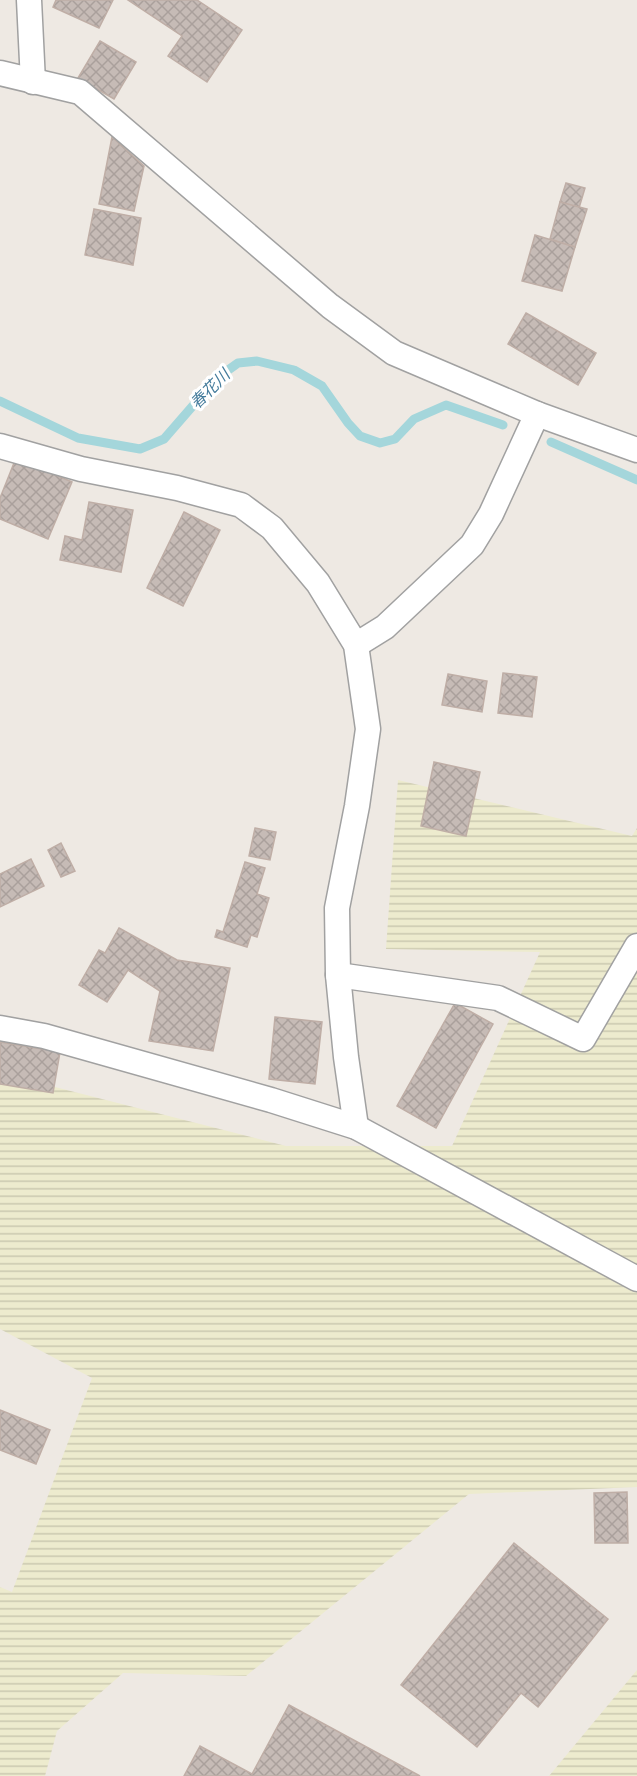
<svg xmlns="http://www.w3.org/2000/svg" width="637" height="1776" font-family="Poppins,'Noto Sans JP',sans-serif">
<defs>
<pattern id="farmland-rules" width="6" height="5" patternUnits="userSpaceOnUse" patternTransform="scale(1.5)"><rect width="6" height="5" fill="#edebce"/><path d="M0 2.5h6" fill="none" stroke="#cbc9b0"/></pattern>
<pattern id="building-cross-hatch" width="8" height="8" patternUnits="userSpaceOnUse" patternTransform="scale(1.5)"><rect width="8" height="8" fill="#c6bbb6"/><path d="M0 0l8 8M0 8l8-8" fill="none" stroke="#aaa09c"/></pattern>
</defs>
<rect width="100%" height="100%" fill="#eee9e3"/>
<g fill="url(#farmland-rules)">
<polygon points="398,780 632,836 637,828 637,1487 469,1494 246,1676 123,1673 57,1731 45,1776 0,1776 0,1587 12,1592 92,1378 0,1329 0,1073 286,1146 452,1146 540,952 386,949"/>
<polygon points="637,1670 637,1776 549,1776"/>
</g>
<g fill="none" stroke-linecap="round" stroke-linejoin="round">
<g stroke="#a4d6db" stroke-width="9">
<polyline points="0,401 78,438 140,449 164,439 217,378 238,363 257,361 294,370 322,386 348,423 360,436 380,443 395,439 414,419 446,405 503,425"/>
<polyline points="551,442 637,480"/>
</g>
</g>
<g fill="url(#building-cross-hatch)" stroke="#bfaea6" stroke-width="1.5">
<polygon points="56,0 113,0 99,28 53,7"/>
<polygon points="128,0 197,0 242,30 207,82 168,56 182,36"/>
<polygon points="100,41 136,62 114,99 78,78"/>
<polygon points="112,137 144,166 134,211 99,204"/>
<polygon points="566,183 585,188 579,208 560,202"/>
<polygon points="560,202 587,209 575,247 550,239"/>
<polygon points="94,209 141,218 133,265 85,255"/>
<polygon points="535,235 575,247 562,291 522,281"/>
<polygon points="526,313 596,353 578,385 508,344"/>
<polygon points="16,458 72,482 48,539 0,519 0,498"/>
<polygon points="89,502 133,510 121,572 60,560 65,536 82,540"/>
<polygon points="184,512 220,530 183,606 147,588"/>
<polygon points="503,673 537,677 532,717 498,713"/>
<polygon points="448,674 487,681 482,712 442,705"/>
<polygon points="434,762 480,772 466,836 421,826"/>
<polygon points="255,828 276,832 270,860 249,856"/>
<polygon points="61,843 75,871 61,877 48,850"/>
<polygon points="31,859 44,886 0,907 0,874"/>
<polygon points="245,862 265,868 257,894 269,898 257,937 251,935 247,947 215,937 217,930 223,932"/>
<polygon points="119,928 177,960 230,968 213,1051 149,1041 160,991 128,970 107,1002 79,985 99,950 105,953"/>
<polygon points="455,1003 493,1024 436,1128 397,1106"/>
<polygon points="275,1017 322,1022 315,1084 269,1079"/>
<polygon points="0,1042 60,1052 53,1093 0,1084"/>
<polygon points="0,1410 50,1430 36,1464 0,1450"/>
<polygon points="627,1492 628,1543 595,1543 594,1493"/>
<polygon points="514,1543 608,1619 538,1707 521,1693 477,1747 401,1685"/>
<polygon points="289,1705 420,1776 184,1776 200,1746 252,1774"/>
</g>
<g fill="none" stroke-linecap="round" stroke-linejoin="round">
<defs>
<g id="minor">
<polyline points="29,0 33,82"/>
<polyline points="0,73 80,92 330,306 394,353 537,414 637,450"/>
<polyline points="0,446 81,469 177,488 241,505 272,528 318,583 356,645 368,729 357,806 337,908 338,975 346,1057 356,1127"/>
<polyline points="356,645 385,627 472,545 491,514 537,414"/>
<polyline points="338,975 498,998 583,1039 637,946"/>
<polyline points="0,1028 44,1036 271,1100 356,1127 637,1279"/>
</g>
</defs>
<use href="#minor" stroke="#a1a1a1" stroke-width="27"/>
<use href="#minor" stroke="#fff" stroke-width="24"/>
</g>
<g text-anchor="middle" dominant-baseline="central" stroke-width="6" stroke-linejoin="round" paint-order="stroke">
<g font-size="16" font-style="italic" fill="#457c9c" stroke="#fff">
<text transform="translate(210 389) rotate(-45)">春花川</text>
</g>
</g>
</svg>
